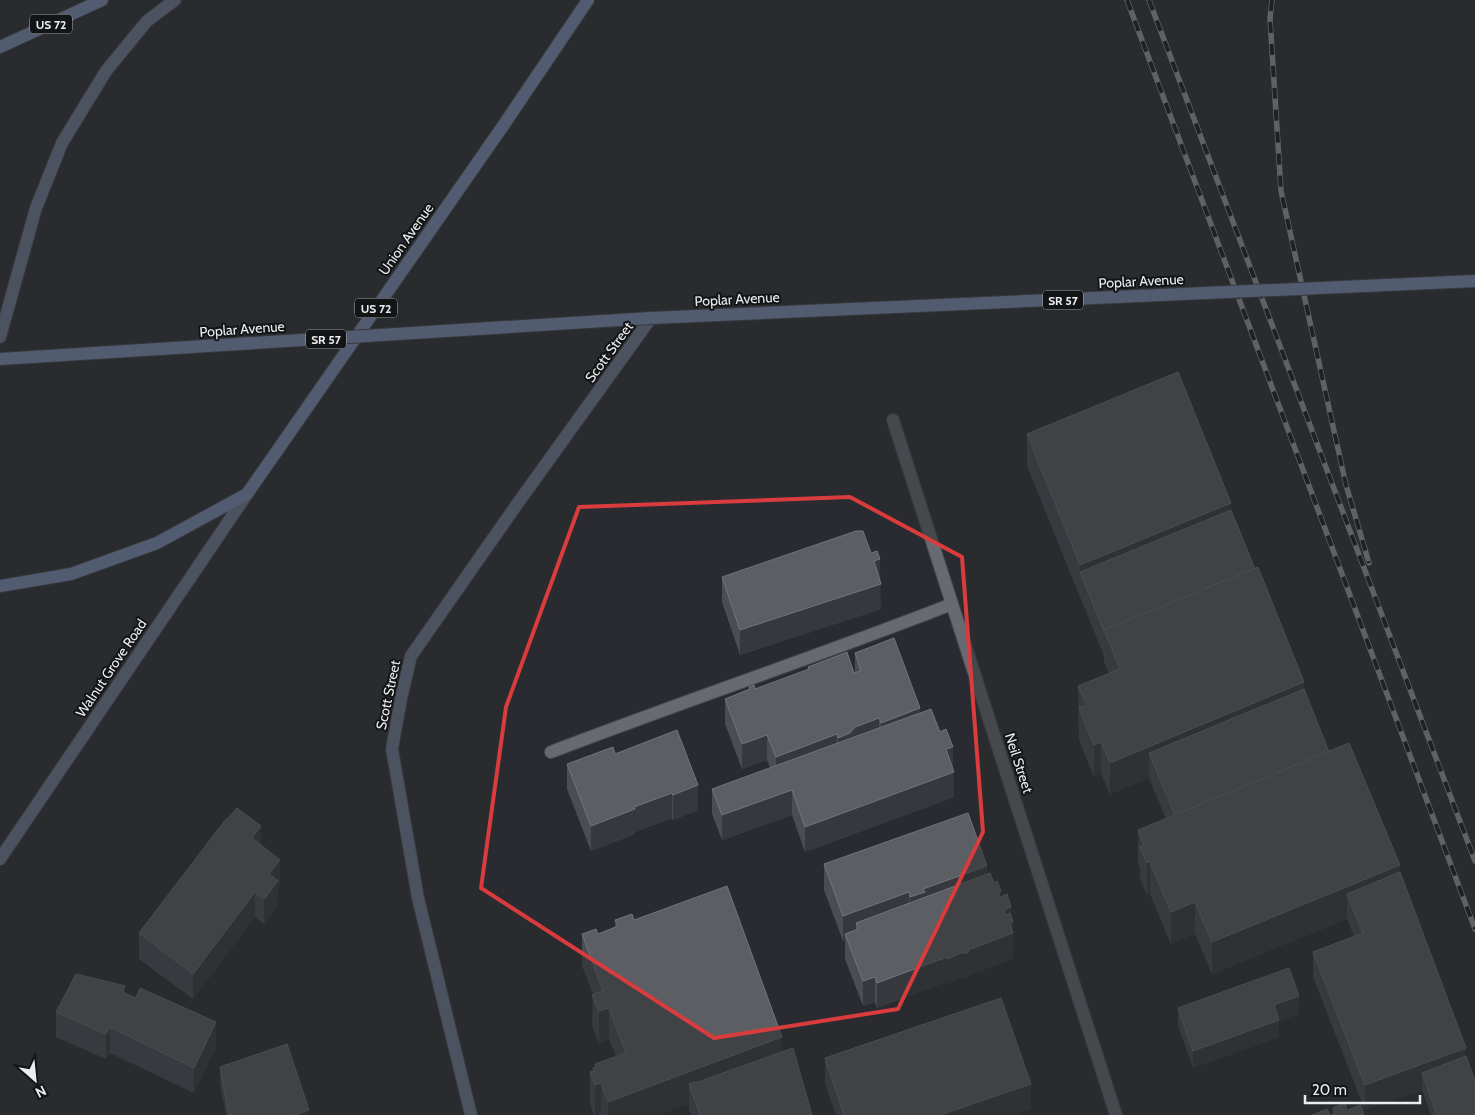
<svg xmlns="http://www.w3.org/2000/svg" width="1475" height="1115" font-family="Cabin,sans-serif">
<rect width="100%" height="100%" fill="#292b30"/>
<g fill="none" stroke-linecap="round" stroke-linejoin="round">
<defs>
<path id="lane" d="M551 752C684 701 819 656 952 604"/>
<polyline id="street" points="893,420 1116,1115"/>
<g id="secondary">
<polyline points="0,337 36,208 62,143 106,71 147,21 175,0"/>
<polyline points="0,859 247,494"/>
<polyline points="471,1115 418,898 392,749 401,699 411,656 515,507 651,318"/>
</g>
<g id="primary">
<polyline points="0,47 102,0"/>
<polyline points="0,586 71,574 157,543 247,494 505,123 588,0"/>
</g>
</defs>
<use href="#lane" stroke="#46484c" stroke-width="14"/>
<use href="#street" stroke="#46484c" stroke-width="14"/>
<use href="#secondary" stroke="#46484c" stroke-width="14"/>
<use href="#primary" stroke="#46484c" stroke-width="14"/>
<use href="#lane" stroke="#676a70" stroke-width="12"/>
<use href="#street" stroke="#676a70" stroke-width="12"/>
<use href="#secondary" stroke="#768099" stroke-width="12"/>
<use href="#primary" stroke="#8497c2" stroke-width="12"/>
<defs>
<g id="rail">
<polyline points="1127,0 1475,929"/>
<polyline points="1149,0 1475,861"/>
<polyline points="1272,0 1270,19 1281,191 1346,485 1369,563"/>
</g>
</defs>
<use href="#rail" stroke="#a1a3a6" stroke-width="5.5"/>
<use href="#rail" stroke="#131416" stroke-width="4" stroke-dasharray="11" stroke-linecap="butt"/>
<defs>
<polyline id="primary-bridge" points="0,359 651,318 1475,281"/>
</defs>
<use href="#primary-bridge" stroke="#46484c" stroke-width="14" stroke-linecap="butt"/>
<use href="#primary-bridge" stroke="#8497c2" stroke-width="12"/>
</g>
<g fill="#4a4d52">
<polygon points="1027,434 1231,510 1329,752 1400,872 1466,1056 1475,1115 1431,1115 1422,1090 1365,1110 1313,977 1313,952 1354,936 1347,919 1212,974 1195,934 1171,944 1150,894 1147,895 1140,879 1140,868 1138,862 1138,830 1166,819 1149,778 1110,794 1101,774 1094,777 1079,740 1078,686 1109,674 1104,662 1104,656 1027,466"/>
<polygon points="722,577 881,609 740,655 722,602"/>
<polygon points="855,653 920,713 953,767 954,797 805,852 792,815 722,840 712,814 712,789 770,768 767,760 742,769 725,724 725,699 749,689 749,687 755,689 808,670 808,667 855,673"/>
<polygon points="615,754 698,810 673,820 672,818 635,832 635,834 591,851 567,789 567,764"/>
<polygon points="261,845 280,885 278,888 278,906 264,924 255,917 193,999 139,959 139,933"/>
<polygon points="824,864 987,874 994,883 1013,922 1013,959 969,975 969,977 964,979 964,977 947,984 947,982 877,1008 875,1002 863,1006 845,959 845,940 843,941 824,890"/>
<polygon points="615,920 634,920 782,1051 812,1115 691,1115 689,1110 689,1104 658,1115 594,1115 590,1104 590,1072 593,1071 593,1068 595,1067 595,1064 616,1057 609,1039 599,1043 592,1026 593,994 582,966 582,934 598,934 615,927"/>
<polygon points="125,993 216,1047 194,1093 110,1053 106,1059 56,1037 56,1012"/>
<polygon points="1178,1008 1299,1014 1279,1021 1279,1037 1193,1068 1178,1025"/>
<polygon points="825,1058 1031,1109 1013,1115 836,1115 825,1084"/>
<polygon points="220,1067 309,1115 226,1115 220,1084"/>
</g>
<g fill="#36383d">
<polygon points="1231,503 1231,535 1080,572 1080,565"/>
<polygon points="880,559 881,609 740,655 740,630 874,561"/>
<polygon points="1304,682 1304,714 1149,753 1149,778 1110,794 1110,763"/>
<polygon points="920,708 920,733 881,748 881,723"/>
<polygon points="879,718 879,743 838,763 838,738 855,727"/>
<polygon points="837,734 837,760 776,782 776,757"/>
<polygon points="767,735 767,760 742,769 742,744"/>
<polygon points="1101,742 1101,774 1094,777 1094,745"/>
<polygon points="953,747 953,772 946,749"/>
<polygon points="954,772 954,797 805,852 805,827"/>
<polygon points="698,785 698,810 673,820 673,795"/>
<polygon points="792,790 792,815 722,840 722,815"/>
<polygon points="672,793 672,818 635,832 635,834 591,851 591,826 634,807"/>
<polygon points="261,826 261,851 252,838"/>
<polygon points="280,860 280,885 278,888 278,906 264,924 264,899 269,874"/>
<polygon points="1150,862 1150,894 1147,895 1147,863"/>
<polygon points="1400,865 1400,897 1347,894 1347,919 1212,974 1212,942"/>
<polygon points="987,866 987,891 910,923 910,897 923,889"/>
<polygon points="1001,891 1001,916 998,892"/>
<polygon points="255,892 255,917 193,999 193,974"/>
<polygon points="909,892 909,918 858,929 856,923 856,936 845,934 845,940 843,941 843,916"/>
<polygon points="1195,902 1195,934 1171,944 1171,912"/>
<polygon points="1011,907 1011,923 1013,922 1013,959 969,975 969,977 964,979 964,954 1004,910"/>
<polygon points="964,952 964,977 947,984 947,959"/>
<polygon points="947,957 947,982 877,1008 877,983"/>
<polygon points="875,977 875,1002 863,1006 863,981"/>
<polygon points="1299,996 1299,1014 1279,1021 1279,1037 1193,1068 1193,1051 1274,1005"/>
<polygon points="609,1008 609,1039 599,1043 599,1011"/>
<polygon points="216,1022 216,1047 194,1093 194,1068"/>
<polygon points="110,1027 110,1053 106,1059 106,1034"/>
<polygon points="782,1037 782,1069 689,1084 689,1104 658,1115 608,1115 608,1102"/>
<polygon points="1466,1048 1466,1073 1422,1073 1422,1090 1365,1110 1365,1085"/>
<polygon points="601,1083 601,1115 595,1115 595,1085"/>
<polygon points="1031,1084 1031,1109 1013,1115 940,1115"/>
<polygon points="309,1110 309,1115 295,1115"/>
</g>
<g fill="#5b5e63" stroke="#727479">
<polygon points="1178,372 1231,503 1080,565 1027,434"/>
<polygon points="1231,510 1255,569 1104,630 1104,631 1080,572"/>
<polygon points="856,531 863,531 871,553 877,551 880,559 874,561 881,584 740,630 722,577"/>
<polygon points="1258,567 1304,682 1110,763 1101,742 1094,745 1079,708 1087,705 1078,686 1120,669 1104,630"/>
<polygon points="894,638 920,708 881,723 879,718 855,727 850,733 838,738 837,734 776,757 767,735 742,744 725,699 750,689 749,687 754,685 755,689 809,669 808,667 847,652 854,673 861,671 855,653"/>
<polygon points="1304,689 1329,752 1175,815 1149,753"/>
<polygon points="931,709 940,732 946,729 953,747 946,749 954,772 805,827 792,790 722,815 712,789"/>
<polygon points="677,730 698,785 673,795 672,793 634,807 635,809 591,826 567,764 613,747 615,754"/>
<polygon points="1349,743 1400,865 1212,942 1195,902 1171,912 1150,862 1147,863 1140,847 1144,846 1138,830"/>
<polygon points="237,808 261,826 252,838 280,860 269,874 278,881 264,899 255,892 193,974 139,933 226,819 227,819"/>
<polygon points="968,813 987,866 923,889 925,892 910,897 909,892 843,916 824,864"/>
<polygon points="1400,872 1466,1048 1365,1085 1313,952 1363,933 1347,894"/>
<polygon points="990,873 994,883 997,881 1001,891 998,892 1000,897 1007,894 1011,907 1004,910 1006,915 1010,913 1013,922 1010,924 1013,933 968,950 969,952 964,954 964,952 947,959 947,957 877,983 875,977 863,981 845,934 858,929 856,923"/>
<polygon points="727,886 782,1037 608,1102 601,1083 595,1085 590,1072 594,1071 593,1068 596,1067 595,1064 626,1053 609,1008 599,1011 592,995 603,991 582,934 596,929 598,934 618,926 615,920 632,914 634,920"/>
<polygon points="1289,968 1299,996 1274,1005 1279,1020 1193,1051 1178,1008"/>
<polygon points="76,974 125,986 123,992 136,998 140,988 216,1022 194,1068 110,1027 106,1034 56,1012"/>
<polygon points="1001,998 1031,1084 940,1115 844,1115 825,1058"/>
<polygon points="287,1044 309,1110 295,1115 229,1115 220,1067"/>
<polygon points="793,1048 812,1115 700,1115 689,1084 695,1082 695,1083"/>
<polygon points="1466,1056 1475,1081 1475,1115 1437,1115 1422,1073"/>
<polygon points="1345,1103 1347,1110 1361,1105 1364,1115 1331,1115 1334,1114 1333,1108"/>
<polygon points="1327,1109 1330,1115 1312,1115"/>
</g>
<path d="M0 0H1475V1115H0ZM850 497 962 557 983 832 898 1009 714 1038 481 888 506 707 579 507Z" fill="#292b30" fill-opacity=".55" fill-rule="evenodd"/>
<path fill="none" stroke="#d83c3c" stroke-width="4" stroke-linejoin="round" d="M850 497 962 557 983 832 898 1009 714 1038 481 888 506 707 579 507Z"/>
<g text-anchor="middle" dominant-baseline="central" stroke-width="4" stroke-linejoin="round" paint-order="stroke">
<g fill="#131416" stroke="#aaabae" stroke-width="1">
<rect x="30" y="14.5" width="42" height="19" rx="4"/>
<rect x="1043" y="290.5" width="40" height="19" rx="4"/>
<rect x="355" y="298.5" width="42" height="19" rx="4"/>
<rect x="306" y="329.5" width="40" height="19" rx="4"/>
</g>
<g font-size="12" font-weight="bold" fill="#eaecef">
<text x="51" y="24">US 72</text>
<text x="1063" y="300">SR 57</text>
<text x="376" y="308">US 72</text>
<text x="326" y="339">SR 57</text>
</g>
<g font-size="14" fill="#eaecef" stroke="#131416">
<text transform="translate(406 239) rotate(-55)">Union Avenue</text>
<text transform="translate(1141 281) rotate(-3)">Poplar Avenue</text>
<text transform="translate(737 299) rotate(-3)">Poplar Avenue</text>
<text transform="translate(242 329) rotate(-4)">Poplar Avenue</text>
<text transform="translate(609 352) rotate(-54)">Scott Street</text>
<text transform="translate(111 668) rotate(-56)">Walnut Grove Road</text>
<text transform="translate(388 695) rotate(-78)">Scott Street</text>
<text transform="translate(1019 763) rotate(72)">Neil Street</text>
</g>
</g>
<g transform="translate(35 1080) rotate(153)" stroke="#131416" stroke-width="4" paint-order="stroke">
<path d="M0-4L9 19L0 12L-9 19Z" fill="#eaecef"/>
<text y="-8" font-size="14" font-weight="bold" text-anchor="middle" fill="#eaecef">N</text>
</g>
<path d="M1305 1095v8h115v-8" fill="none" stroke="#eaecef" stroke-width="2.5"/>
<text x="1312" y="1095" font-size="15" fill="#eaecef" stroke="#131416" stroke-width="4" paint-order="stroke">20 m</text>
</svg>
